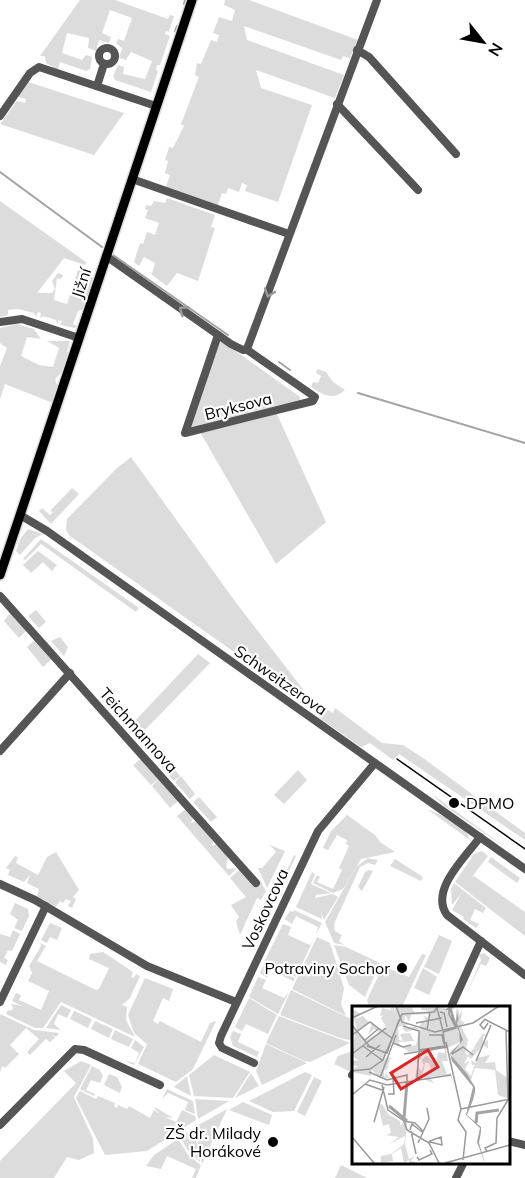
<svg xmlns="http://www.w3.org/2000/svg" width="525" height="1178" font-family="Mulish,sans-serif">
<rect width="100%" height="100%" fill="#fff"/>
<g fill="#dcdcdc">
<polygon points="80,0 115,0 168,19 170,15 174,16 169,32 166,31 165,34 170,36 160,65 157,65 156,70 158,71 151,92 115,80 113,76 118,65 124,67 123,74 145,79 152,61 131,52 126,60 119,58 122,48 116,43 118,39 124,41 132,18 110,10 102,33 111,37 109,43 99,40 96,51 88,48 89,38 67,33 62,53 82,60 86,55 92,57 90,69 86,71 60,62 58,70 46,63 45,56 40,56"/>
<polygon points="225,0 249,0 358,40 348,63 349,58 343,56 341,60 244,26 247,40 344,75 335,98 256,70 261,88 312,105 278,202 245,191 247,185 242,183 239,192 228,188 226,194 222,193 218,205 166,187 170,175 165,173 168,161 165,160 169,147 173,148 184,126 181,124 199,77 195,75 197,63 201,64 211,40 217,42 219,35 213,33 219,17 232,21 235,10 224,5"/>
<polygon points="28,82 124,113 94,155 0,124 17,101 25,103 26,99 18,97"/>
<polygon points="167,198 215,215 211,227 215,228 198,281 177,273 167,286 147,271 152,274 155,263 144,257 139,266 134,262 140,243 143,244 147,232 155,235 159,223 145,218 148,210 145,209 146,205 151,206 154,201 165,203"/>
<polygon points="0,201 86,262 85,265 64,258 37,293 52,293 55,289 52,281 58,273 63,275 61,279 57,278 54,300 67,304 78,270 85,271 93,278 84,309 78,311 73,324 77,326 75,328 60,325 62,321 58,320 58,325 56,320 43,316 40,318 41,313 38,312 36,317 34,313 18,309 8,310 8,315 0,317"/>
<polygon points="17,324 34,329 41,339 27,337 21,356 39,365 53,367 59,348 47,341 70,341 67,352 70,354 64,370 55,379 58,388 53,403 5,384 0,399 0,366 7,348 0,343 0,328"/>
<polygon points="219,339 300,397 300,400 189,428"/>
<path d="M317 369 326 372 333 382 345 390C333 401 323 395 311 387L313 382 318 383 321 376 316 373Z"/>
<polygon points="276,412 326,522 276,564 200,432"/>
<polygon points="131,457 237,604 312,701 251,664 70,536 66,530 67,519 116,469"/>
<polygon points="72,488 79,494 51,524 39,511 42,508 50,515 53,512 50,511"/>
<polygon points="28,529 43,534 35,538 20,555 16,551 20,539"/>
<polygon points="41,539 139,608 136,612 41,544 25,560 23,559"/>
<polygon points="38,551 57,565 52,571 43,562 31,573 23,565"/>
<polygon points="36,610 46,622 39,628 28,616"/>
<polygon points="11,612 27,630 19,638 4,621"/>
<polygon points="60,637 68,647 64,656 51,641"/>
<polygon points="35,640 52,659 43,667 27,647"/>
<polygon points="198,654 210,663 143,732 140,742 123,722 129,717 134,722"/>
<polygon points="335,708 382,743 403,745 423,758 525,833 525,840 399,754 393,760 370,743 361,747 318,717 328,710 333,713"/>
<polygon points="141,759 159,779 151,785 133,765"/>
<polygon points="166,759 180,776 174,781 158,763"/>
<polygon points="298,770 307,780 284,804 274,795"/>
<polygon points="181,776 195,794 190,799 175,782"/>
<polygon points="159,779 178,801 170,808 152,786"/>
<polygon points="429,792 515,854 447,808"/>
<polygon points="199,797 217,817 211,822 193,802"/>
<polygon points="186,809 193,818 191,823 196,821 213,841 212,846 216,844 228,857 226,867 228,869 237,868 229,876 177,816"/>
<path d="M427 809C439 814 467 826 470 840Z"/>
<polygon points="347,815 375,835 380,842 395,852 361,859 343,889 333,893 313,883 317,875 320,877 317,882 333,889 342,870 339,868 349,846 346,844 347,840 337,835 328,850 323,848 331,831"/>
<polygon points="270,845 285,851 267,888 258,868 262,868 276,852"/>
<polygon points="482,851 488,856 471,878 474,876 525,912 525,936 455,882 474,854"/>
<polygon points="56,852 79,890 73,897 76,899 72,908 68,906 71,901 66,899 63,903 60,901 55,907 37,897 39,889 27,883 30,875 24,882 8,875 10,870 6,868 15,856 18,857 16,863 38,875 47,857"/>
<polygon points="294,855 296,856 279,892 283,894 276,898 272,889 277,891"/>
<polygon points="491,857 520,878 517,883 488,862"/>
<polygon points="368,858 378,860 375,865 368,863 360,867 334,924 335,931 342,935 339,941 344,945 334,943 325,922 356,867"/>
<polygon points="395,859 423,877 421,881 390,866"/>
<polygon points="239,870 252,883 258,884 260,880 266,891 261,900 257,898 240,935 236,921 239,917 231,905 246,897 230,878"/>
<polygon points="369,870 373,871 362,891 358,887 365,872"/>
<polygon points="312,872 315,874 311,884 331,893 316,895 315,898 333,894 338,897 324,920 321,912 322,919 296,907"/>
<polygon points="454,883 486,908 483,913 475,909 470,920 479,924 476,928 463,919 464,917 452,910 461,894 452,905 451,889"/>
<polygon points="15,903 28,909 29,916 22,931 14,928 18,920 10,914"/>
<polygon points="294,910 322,923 316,934 318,927 296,916 292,924 285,919 290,911 293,912"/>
<polygon points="50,923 62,928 57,940 50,937 47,943 41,940"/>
<polygon points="283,924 291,927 288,935 310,945 314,938 296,977 264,962"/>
<polygon points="13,930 20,934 12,951 8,950 4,958 8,960 6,965 0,962 0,934 10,937"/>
<polygon points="439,935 452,941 439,974 424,967"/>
<polygon points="317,937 330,943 344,988 341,1004 346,1016 292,989"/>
<polygon points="40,943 46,946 37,961 96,990 99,989 109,968 89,959 90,954 103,952 133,972 131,977 134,978 136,974 140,976 130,998 122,1005 127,1007 126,1020 135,1037 61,1002 43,1028 35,1028 6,1014 8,1010 11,1011 13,1008 11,1004 22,1006 12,1001 16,993 21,995 19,1000 41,1010 49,991 28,981 32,973 29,966 41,946"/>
<polygon points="334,945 346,947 380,963 365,997 349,985"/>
<polygon points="484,953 490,958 486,966 481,964 467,993 481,960 479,955"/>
<polygon points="422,954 426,955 402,1007 369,1007 367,1000 383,966 409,977"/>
<polygon points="264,964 295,978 290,988 293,981 271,970 267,978 260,973"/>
<polygon points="423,968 437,977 429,995 414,988"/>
<polygon points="258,977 266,980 262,988 284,998 289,992 278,1014 249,997"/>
<polygon points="145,978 173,989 169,1001 163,998 153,1021 158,1024 160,1021 201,1042 210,1023 216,1021 193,1069 176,1082 138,1064 147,1044 134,1033 128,1015"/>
<polygon points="291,990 351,1019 354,1041 340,1038 280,1015"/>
<polygon points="249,998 277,1015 268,1034 246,1024 242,1031 235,1027"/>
<polygon points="61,1005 71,1010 67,1018 58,1014 54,1024 61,1030 46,1028"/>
<polygon points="74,1011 92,1019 88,1028 70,1019"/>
<polygon points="0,1014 34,1030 59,1033 56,1037 52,1035 55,1038 50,1042 46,1039 30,1055 27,1052 39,1039 26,1028 10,1045 19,1054 5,1068 2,1066 0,1073"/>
<polygon points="279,1016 350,1043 310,1062 304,1061 266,1043"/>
<polygon points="95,1021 113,1029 109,1038 91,1029"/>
<polygon points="115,1030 133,1039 129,1047 111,1039"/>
<polygon points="233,1031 241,1034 238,1042 259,1052 257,1057 233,1046 230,1037"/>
<polygon points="135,1040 144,1047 134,1065 125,1061 135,1063 139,1053 131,1048"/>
<polygon points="266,1044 307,1063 262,1085 256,1071"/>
<polygon points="353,1049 354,1051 353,1073 334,1064 338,1056 350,1052"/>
<polygon points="214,1055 250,1072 233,1098 194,1096 189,1075"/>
<polygon points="81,1061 91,1065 74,1097 93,1139 94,1153 79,1160 67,1157 54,1178 0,1178 0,1161 76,1083 64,1071"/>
<polygon points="92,1066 100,1070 103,1076 100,1083 91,1080 86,1090 95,1094 94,1096 80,1089"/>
<polygon points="305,1072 312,1075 294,1111 273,1112 249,1101"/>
<polygon points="251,1073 259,1086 235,1098"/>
<polygon points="109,1074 117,1077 122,1087 120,1093 104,1085"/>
<polygon points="187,1076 191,1096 174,1087"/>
<polygon points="314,1077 322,1081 305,1116 297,1112"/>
<polygon points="167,1089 193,1101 195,1114 185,1110 188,1102 168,1093 162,1099"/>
<polygon points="80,1091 96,1099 98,1096 115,1103 114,1106 117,1108 118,1105 127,1109 129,1106 150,1118 154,1110 160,1114 155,1109 155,1107 173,1118 165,1117 176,1122 182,1110 195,1116 196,1120 147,1151 105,1155 76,1098"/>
<polygon points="195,1099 229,1101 198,1119"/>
<polygon points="243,1102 272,1115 269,1125 229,1110"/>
<polygon points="227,1109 202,1164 195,1127"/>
<polygon points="194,1128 200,1162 189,1152 180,1137"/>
<polygon points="178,1139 189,1156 201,1165 196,1178 192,1178 196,1169 167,1156 161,1169 146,1166 154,1155"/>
<polygon points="341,1165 367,1178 335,1178"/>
</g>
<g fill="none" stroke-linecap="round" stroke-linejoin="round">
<g stroke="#a3a3a3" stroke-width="2">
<polyline points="184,4 185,0"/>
<polyline points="175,31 177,26"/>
<polyline points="0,172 102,247"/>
<polyline points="113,255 228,335"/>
<polyline points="279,362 290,370"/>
<polyline points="358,393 525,443"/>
</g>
<defs>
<polyline id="major" points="0,575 192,0"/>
</defs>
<use href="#major" stroke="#dbdbdb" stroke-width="12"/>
<g stroke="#555" stroke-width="8">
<circle cx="107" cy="56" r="8"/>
<polyline points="357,50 369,57 456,154"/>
<polyline points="97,86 104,64"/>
<polyline points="337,104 418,190"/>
<polyline points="0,116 30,73 39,67 156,106"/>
<polyline points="132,179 289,234"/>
<polyline points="106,256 231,344 243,350 247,349 377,0"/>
<polyline points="0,322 22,319 79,338"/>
<polyline points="218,335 185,433 313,401 315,397 246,349"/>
<polyline points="20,515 47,531 525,869"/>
<polyline points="0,596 256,883"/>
<polyline points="0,751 70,673"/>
<path d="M480 837C466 857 429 890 447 915L525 975"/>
<polyline points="0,884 35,900 147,966 236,1002"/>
<polyline points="0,1002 46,906"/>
<polyline points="451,1007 481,941"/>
<polyline points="254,1063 222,1048 219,1043 221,1036 318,831 375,763"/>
<polyline points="352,1075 354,1076"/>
<polyline points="0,1125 75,1049 84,1050 160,1085"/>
<polyline points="508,1141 525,1145"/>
<polyline points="456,1178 464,1162"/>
</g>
<use href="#major" stroke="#000" stroke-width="9"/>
<polyline stroke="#000" stroke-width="1.5" points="397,759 525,849"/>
</g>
<defs><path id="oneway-chevron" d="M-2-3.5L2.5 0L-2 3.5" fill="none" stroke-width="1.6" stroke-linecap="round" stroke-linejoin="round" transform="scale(1.5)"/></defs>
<g stroke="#999">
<use href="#oneway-chevron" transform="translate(269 293) rotate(110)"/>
<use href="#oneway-chevron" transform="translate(183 310) rotate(-144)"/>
</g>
<g fill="#000" stroke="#fff" stroke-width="2">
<circle cx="454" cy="803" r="6"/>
<circle cx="402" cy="968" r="6"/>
<circle cx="273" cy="1142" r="6"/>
</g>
<g text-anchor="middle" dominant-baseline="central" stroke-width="4.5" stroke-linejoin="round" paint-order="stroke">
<g font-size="16" fill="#000" stroke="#fff">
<text transform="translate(81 283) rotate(-72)">Jižní</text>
<text transform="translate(238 406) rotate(-14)">Bryksova</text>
<text transform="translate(281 680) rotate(35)">Schweitzerova</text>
<text transform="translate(139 730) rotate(48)">Teichmannova</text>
<text transform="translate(265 909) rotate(-65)">Voskovcova</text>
</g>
<g font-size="16" fill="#000" stroke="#fff" text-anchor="end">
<text x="466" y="803" text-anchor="start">DPMO</text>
<text x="390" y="968">Potraviny Sochor</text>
<text x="261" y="1133">ZŠ dr. Milady<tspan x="261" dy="18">Horákové</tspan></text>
</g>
</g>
<g transform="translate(352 1006)">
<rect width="158" height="158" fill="#fff"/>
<path d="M41 0 43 6V0H59L63 7H73L80 5 69 4V0H91L93 3 104 0 98 7 103 16 107 3V11L111 6 108 14 113 17 109 20 116 34 113 47 116 49 122 42 125 44 122 41 131 27 135 30H131V37L136 34V42H135L131 39 119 53 116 50 112 58 118 54 113 63 119 70 122 60H125L120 59 119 54 124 57V52L138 49 133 57 143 56 144 64 157 73V93L146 89 143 64 123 62 119 74 102 55 99 46 108 39V36L94 43 96 55H90L95 68 99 67 102 79 98 69 77 71 82 77 71 73 79 64 77 57H73L70 72 63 73 65 60 69 65 72 59 68 52 65 59 66 45 57 46 51 41 64 39 67 25 53 22 61 24 54 26 50 22 63 21 60 19 70 25 67 22 70 15 74 17 72 10 79 13 76 8 59 9 57 16 53 9 52 17 56 19 46 21 47 34 51 35 48 28 58 27 62 35 46 36 50 41 46 40 41 37 43 29 31 55 35 51 42 53H38L35 64H32V72L34 66 37 72H28L20 64 19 70 0 66 11 64H0L6 60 0 59V54L7 55 0 50 3 27 0 19 5 25 0 3 9 8 3 13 11 10 17 16 6 26 15 34 27 26 22 23 16 29 20 17 29 24 34 21 29 12 32 9 28 10 30 2 38 4ZM76 42H82L76 45H79L92 41 93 47 86 46 84 58 74 49 69 55 70 46 74 47ZM30 98 37 109 48 115V120L52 115 55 117 53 138 57 153 63 150 59 155 66 156 57 157V154L52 157 49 142 40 148 41 155 29 157V150L39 148 52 138 53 130 37 138 47 131 34 129 39 127 37 118 31 120 26 99Z" fill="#dcdcdc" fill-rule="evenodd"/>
<path d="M90 0 92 4 99 0 104 17 105 0 106 13 112 0 105 17 111 34 99 49 115 68 123 81V86L121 94 115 109 129 121V126L127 137 133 157 125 136 128 122 114 109 121 81 100 55 98 47 108 37 107 25 100 14 99 4H92Z" fill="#a3a3a3"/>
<path fill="none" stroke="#a3a3a3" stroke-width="3" d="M37 100 55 115M52 112 55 76M124 117 125 107 147 104"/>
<path fill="none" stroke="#999" stroke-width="1.5" d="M44 0 50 16 83 26 121 17 147 0M85 2 91 25M88 6 92 7 95 21M50 8 82 6 86 0M0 12 26 0M132 13 158 26M133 13 128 19 132 23 136 17M64 17 90 12M0 19 17 40 34 47M51 20 67 25V43M103 20 97 8V2L103 0M75 24 78 6M0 29 18 16 41 33M77 29H90L92 38M12 35 26 23M94 36 109 103 106 114 114 126 111 154M41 37 51 41 59 39M11 40 30 54M15 40 35 47 47 14M0 48 34 22M52 48 96 41M100 48 111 41 121 49M14 51 28 39M124 55 139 19M66 56 67 44 93 40 91 26 104 22 97 0M0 65 18 63 31 54 50 8M17 66 35 74 55 69V75M28 72 44 29M65 73 67 45M13 78 30 84M30 79 36 104 52 115 55 124 77 137 87 157M36 88H42L41 72M0 89 18 74 35 79 99 69M109 103 158 93M51 115 63 117 71 125M22 116 32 81M58 124 60 118 70 126M59 125 64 148M0 131 22 157M66 137 77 113 75 102M76 137 77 136H78V135L89 131 90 139 78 136M135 145 133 142 144 137 145 112 156 94 154 24M65 151 67 154 80 148 78 144M93 157 158 139"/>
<path fill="#d62828" fill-opacity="0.15" stroke="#d62828" stroke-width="3" d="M76 44 86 61 49 83 39 67Z"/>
<rect width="158" height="158" fill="none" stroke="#000" stroke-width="3"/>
</g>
<g transform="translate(483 42) rotate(121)" stroke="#ffffff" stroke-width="4.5" paint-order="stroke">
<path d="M0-4.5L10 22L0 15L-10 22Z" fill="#000000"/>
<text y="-9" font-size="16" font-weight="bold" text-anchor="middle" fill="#000000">N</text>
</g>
</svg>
